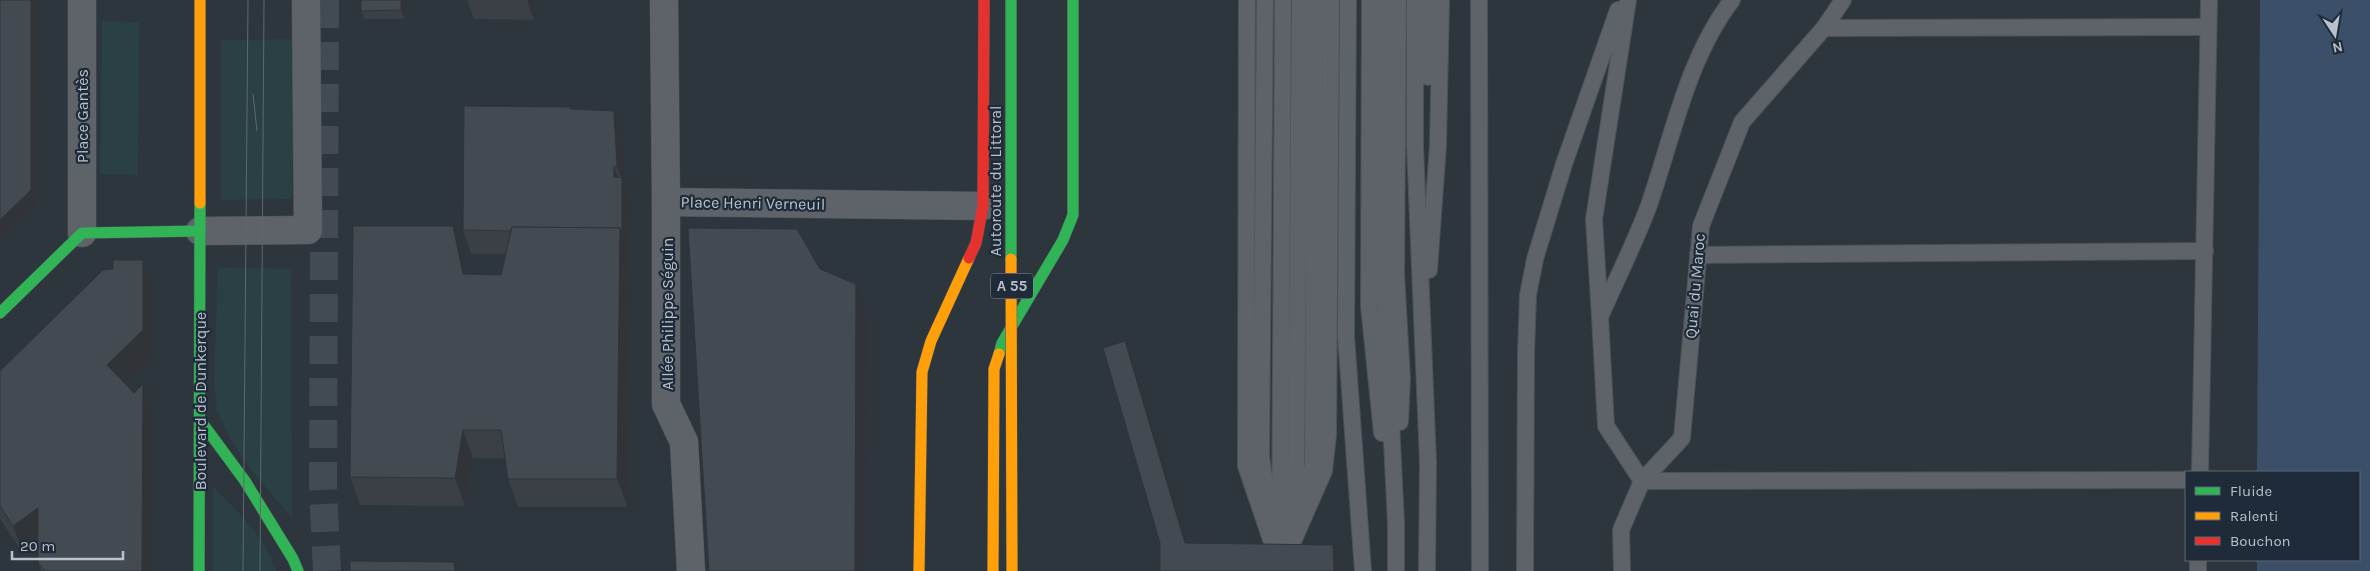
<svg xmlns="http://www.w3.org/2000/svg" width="2370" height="571" font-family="Karla,sans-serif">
<rect width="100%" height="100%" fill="#2d353d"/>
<g fill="#2a4044">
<polygon points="102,21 139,22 138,175 100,174"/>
<polygon points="294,39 292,199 221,200 221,40"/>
<polygon points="218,267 291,269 292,518 251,470 230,439 217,411 214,380"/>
<path d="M213 487C238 512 265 536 276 571H213Z"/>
</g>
<polygon fill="#3b4f69" points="2260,0 2370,0 2370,571 2257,571 2257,560 2359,560 2359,472 2257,472"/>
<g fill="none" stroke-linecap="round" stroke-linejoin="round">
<polyline stroke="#424a53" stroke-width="28" stroke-dasharray="28 14" stroke-linecap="butt" points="325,0 323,488 327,571"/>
<defs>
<g id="lane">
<polyline points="1247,0 1246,466 1279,563"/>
<polyline points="1265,0 1261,457 1269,509"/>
<polyline points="1348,0 1346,336 1363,571"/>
<polyline points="1370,0 1369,306 1382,433"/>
<polyline points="1384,0 1383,257 1396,524 1396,571"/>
<polyline points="1398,0 1396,274 1402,379 1400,422"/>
<polyline points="1415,0 1415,146 1428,462 1427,571"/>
<polyline points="1479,0 1480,571"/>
<path d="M1628 0 1594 219 1600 317C1616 280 1635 243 1649 205 1673 136 1687 59 1732 0"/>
<polyline points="1824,28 2208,27"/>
<polyline points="1428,77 1429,0"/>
<polyline points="1698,255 2205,251"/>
<polyline points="1429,270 1438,145 1441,0"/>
<polyline points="1600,317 1606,426 1642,481 1621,530 1622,571"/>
<polyline points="2200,472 2209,0"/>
<polyline points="1642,481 2186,480"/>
<polyline points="1642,481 1682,438 1701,226 1742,122 1824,28 1843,0"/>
<polyline points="1300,506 1313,465 1315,0"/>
<polyline points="1280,536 1283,0"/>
<polyline points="1284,546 1294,502 1296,483 1300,0"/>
<polyline points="1283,564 1324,471 1328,435 1331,0"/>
<polyline points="1525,571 1526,353 1528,295 1535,259 1564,164 1618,10"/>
<polyline points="2198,571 2198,560"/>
</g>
<g id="street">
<polyline points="664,0 666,202 983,206"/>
<polyline points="666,202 666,404 684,442 691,571"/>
<polyline points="200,231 308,230 306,0"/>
<polyline points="82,233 82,0"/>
</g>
<g id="fast">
<polyline points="0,313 82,233 200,231"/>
<polyline points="999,354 1002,343 1063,240 1073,215 1073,0"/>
<polyline points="200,420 245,481 293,559 298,571"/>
<polyline points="199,571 200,203"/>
</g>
<g id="slow">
<polyline points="200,203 200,0"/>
<polyline points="919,571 922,372 931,341 969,258"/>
<polyline points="993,571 994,369 999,354"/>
</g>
<polyline id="jam" points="969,258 976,243 983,206 984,0"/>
</defs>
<use href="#lane" stroke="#4c5157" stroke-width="18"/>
<use href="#street" stroke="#4c5157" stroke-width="29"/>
<use href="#fast" stroke="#4c5157" stroke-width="12"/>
<use href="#slow" stroke="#4c5157" stroke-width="12"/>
<use href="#jam" stroke="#4c5157" stroke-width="12"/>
<use href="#lane" stroke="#5e636a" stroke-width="16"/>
<use href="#street" stroke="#5e636a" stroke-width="28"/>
<use href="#fast" stroke="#30b455" stroke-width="11"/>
<use href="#slow" stroke="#ff9f0a" stroke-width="11"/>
<use href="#jam" stroke="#e5322d" stroke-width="11"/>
<g stroke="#62676e" stroke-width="1">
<polyline points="253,94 257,131"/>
<polyline points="243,571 248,0"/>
<polyline points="260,571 264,0"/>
</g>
<defs>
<polyline id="fast-bridge" points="1011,0 1011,259"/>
<polyline id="slow-bridge" points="1011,259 1012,571"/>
</defs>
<use href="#fast-bridge" stroke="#4a5159" stroke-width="12" stroke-linecap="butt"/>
<use href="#slow-bridge" stroke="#4a5159" stroke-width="12" stroke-linecap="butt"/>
<use href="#fast-bridge" stroke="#30b455" stroke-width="11"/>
<use href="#slow-bridge" stroke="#ff9f0a" stroke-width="11"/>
</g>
<g fill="#3a4046">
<polygon points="361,0 404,0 404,19 364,19 361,11"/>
<polygon points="467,0 535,0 534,20 474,19"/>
<polygon points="570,107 570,109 623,134 626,187 631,201 628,507 518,507 508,479 505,458 473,458 465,506 360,505 350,477 453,226 463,254 467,274 501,275 506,254 471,254 463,230"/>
<polygon points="143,260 153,288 153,357 126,384 134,393 143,384 153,411 152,571 41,571 38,562 38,543 23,553 0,519 0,371"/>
</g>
<g fill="#303439">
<polygon points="31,0 37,0 36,206 0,241 0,220"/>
<polygon points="401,0 404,0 404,19 401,10"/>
<polygon points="527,0 535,0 534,20"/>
<polygon points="614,111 623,134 626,187 631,201 628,507 617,479 614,166 622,189 622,181 617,167"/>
<polygon points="453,226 463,254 473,302 463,274"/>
<polygon points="143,260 153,288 153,357 117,393 107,365"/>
<polygon points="856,284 866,312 865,571 855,571"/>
<polygon points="1125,341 1134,364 1194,567 1185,543"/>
<polygon points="143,384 153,411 152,571 142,571"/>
<polygon points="463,430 473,458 465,506 455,478"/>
<polygon points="38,508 48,536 23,553 13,526"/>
<polygon points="1333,545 1342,569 1342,571 1334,571"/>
<polygon points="454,562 457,571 455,571"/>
</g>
<g fill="#444a51" stroke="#303439">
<polygon points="0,0 31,0 31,190 0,220"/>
<polygon points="361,0 401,0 401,10 361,11"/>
<polygon points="464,106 570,107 570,109 614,111 617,167 614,166 614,177 622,178 622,232 620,228 512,227 511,231 463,230"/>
<polygon points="353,226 453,226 463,274 501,275 512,227 620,228 617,479 508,479 501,430 463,430 455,478 350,477"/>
<polygon points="688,228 797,229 820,269 856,284 855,571 709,571"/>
<polygon points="113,260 143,260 143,330 107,365 134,393 143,384 142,571 45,571 38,562 38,508 13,526 0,506 0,371 103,270 113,269"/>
<polygon points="1125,341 1185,543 1333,545 1334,571 1160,571 1160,543 1103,348"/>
<polygon points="350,561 454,562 455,571 350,571"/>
</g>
<g text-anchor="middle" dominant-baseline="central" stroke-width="4.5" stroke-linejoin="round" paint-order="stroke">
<rect fill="#202b39" stroke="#8a94a1" stroke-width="1" x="991" y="273.5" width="42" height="25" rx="4"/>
<g font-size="15" font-weight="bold" fill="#b8c1cd">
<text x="1012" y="286">A 55</text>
</g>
<g font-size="16" fill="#b8c1cd" stroke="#202b39">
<text transform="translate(82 116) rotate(-90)">Place Gantès</text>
<text transform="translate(995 181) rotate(-90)">Autoroute du Littoral</text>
<text transform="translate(753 203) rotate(1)">Place Henri Verneuil</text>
<text transform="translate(1695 286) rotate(-85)">Quai du Maroc</text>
<text transform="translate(667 314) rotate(-90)">Allée Philippe Séguin</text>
<text transform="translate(200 401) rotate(-90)">Boulevard de Dunkerque</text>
</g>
</g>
<rect x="2185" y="471" width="175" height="90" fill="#202b39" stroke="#5d6774"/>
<rect x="2195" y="487" width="25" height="8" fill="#30b455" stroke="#5d6774"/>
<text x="2230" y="496" font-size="15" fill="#b8c1cd">Fluide</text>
<rect x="2195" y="512" width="25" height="8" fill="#ff9f0a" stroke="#5d6774"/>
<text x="2230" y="521" font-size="15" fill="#b8c1cd">Ralenti</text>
<rect x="2195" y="537" width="25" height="8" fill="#e5322d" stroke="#5d6774"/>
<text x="2230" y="546" font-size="15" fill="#b8c1cd">Bouchon</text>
<g transform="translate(2335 35) rotate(168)" stroke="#202b39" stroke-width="4" paint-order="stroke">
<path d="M0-4L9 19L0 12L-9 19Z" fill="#b8c1cd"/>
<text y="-8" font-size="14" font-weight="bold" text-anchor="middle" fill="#b8c1cd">N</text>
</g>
<path d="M12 551v8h111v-8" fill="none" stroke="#b8c1cd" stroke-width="2.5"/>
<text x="20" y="551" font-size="15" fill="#b8c1cd" stroke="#202b39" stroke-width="4" paint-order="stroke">20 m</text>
</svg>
